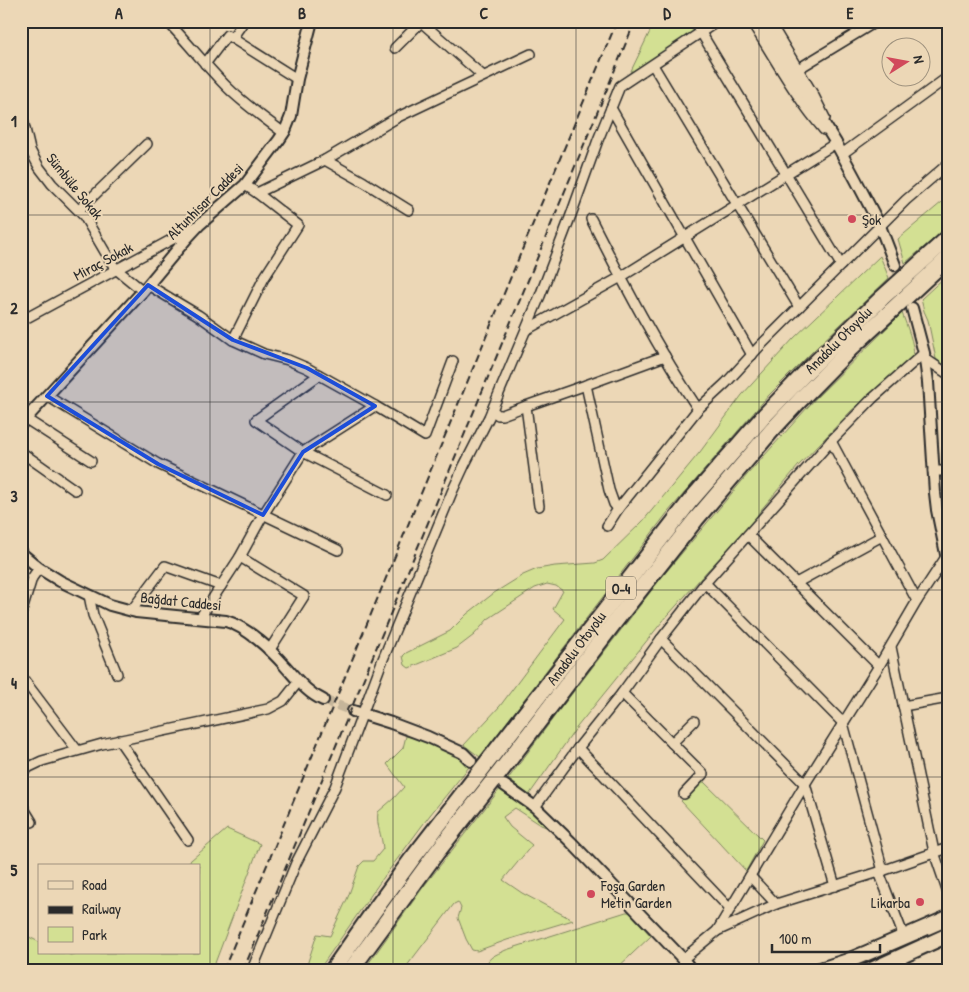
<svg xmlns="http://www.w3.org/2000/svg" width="969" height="992" font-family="'Patrick Hand',sans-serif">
<rect width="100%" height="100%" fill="#ecd7b6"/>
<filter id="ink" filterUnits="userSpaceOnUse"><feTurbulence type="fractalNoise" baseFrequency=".02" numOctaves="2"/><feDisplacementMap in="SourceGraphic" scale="10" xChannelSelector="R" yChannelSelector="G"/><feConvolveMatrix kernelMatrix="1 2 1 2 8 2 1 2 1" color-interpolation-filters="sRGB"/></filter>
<g filter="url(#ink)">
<g fill="#d3e093" stroke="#7f865f">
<polygon points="655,21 689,21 695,32 643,66 630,73"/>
<polygon points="948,197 948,227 905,263 898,239"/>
<polygon points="880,256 889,278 815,349 769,395 668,512 480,757 464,745 500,706 565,619 553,609 563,591 556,586 547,584 535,588 488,619 474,635 457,648 409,668 405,665 403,656 406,653 450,631 467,614 494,593 523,575 537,569 555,566 595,563 603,560 643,521 700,452 742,395 794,338"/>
<polygon points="948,274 948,368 936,359 928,320 924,311 921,299"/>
<path d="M902 313C905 321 916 348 913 355 912 357 911 358 910 359L851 411 799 465 760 511 754 522 743 534 708 570 662 622 577 727 529 795 508 779 557 713 661 578 747 475 816 398Z"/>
<path d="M406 736C422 739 444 746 458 756 462 760 465 764 469 767L430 815 378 885 318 971H305L317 934 330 936 348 897 359 866 364 861H373L383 849C382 835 376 826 378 812L393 799 404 787 387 764 403 748Z"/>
<polygon points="702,780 763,840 746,871 681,801"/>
<polygon points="500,789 519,799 551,829 541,825 515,808 503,817 510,827 532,845 503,880 522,893 573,920 507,940 477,951 472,950 466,939 458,918 461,908 458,902 454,904 403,971 363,971 424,886"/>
<polygon points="227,829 260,844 212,971 21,971 21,943 29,937 39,942 39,953 67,953 70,955 83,953 199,953 199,866 184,866"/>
<path d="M626 912H629L632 915 651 936 614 971H486C485 957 496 955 506 950Z"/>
</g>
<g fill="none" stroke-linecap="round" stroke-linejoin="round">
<g stroke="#c5b59a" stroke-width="10" stroke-dasharray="10 5" stroke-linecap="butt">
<polyline points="895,265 909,301"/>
<polyline points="323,700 353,711"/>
</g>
<defs>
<g id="minor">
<path d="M167 21C188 43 206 66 227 87 244 104 264 118 284 133"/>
<polyline points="420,21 483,76"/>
<polyline points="694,21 841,265"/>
<path d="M751 21C774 57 796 98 824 130"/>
<polyline points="769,21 813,94 825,118"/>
<polyline points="945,21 948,26"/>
<polyline points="232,38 244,21"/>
<polyline points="395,48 421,22"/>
<polyline points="205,64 227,35 297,79"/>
<polyline points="653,65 799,307"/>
<polyline points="798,69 877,21"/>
<polyline points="611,108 752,355"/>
<polyline points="21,112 30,150 39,167 52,184 84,216 111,262 116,269 143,291"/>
<polyline points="842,154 948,77"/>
<polyline points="325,160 364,182 409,210"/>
<polyline points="245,185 257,193 325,160 398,117 531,54"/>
<polyline points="79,210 147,144"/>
<path d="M591 219C624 284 658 349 698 409L726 383 759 347 906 200 948 164"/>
<polyline points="148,285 198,315 233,340 264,354 288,360 307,368 375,406 425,436 453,361"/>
<polyline points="21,321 195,227"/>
<polyline points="526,330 621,277 836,143"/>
<polyline points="233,340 264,278 298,225 257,193"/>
<polyline points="924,358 948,374"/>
<polyline points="319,375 256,420 303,452 375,406"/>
<polyline points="586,385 609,490 614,504 618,509 698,409"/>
<polyline points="47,396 158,464 338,550"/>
<polyline points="492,410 498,415 502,415 526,406"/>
<polyline points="26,419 91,461"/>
<polyline points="831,441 917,601"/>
<polyline points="21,452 75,490"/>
<polyline points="933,471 948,471"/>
<polyline points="539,506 526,406 586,385 665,356"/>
<polyline points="607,526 618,509"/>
<polyline points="748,535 879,666"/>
<polyline points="240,557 304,596 269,651"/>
<polyline points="705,583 843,723 883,871"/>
<polyline points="796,583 882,536"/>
<polyline points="89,595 93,615 117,674"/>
<polyline points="131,611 165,566 221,586"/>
<polyline points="21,614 32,578 39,568"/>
<polyline points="200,618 240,557 263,515 303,452 387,495"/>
<polyline points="661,639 805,784 835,886"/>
<polyline points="891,647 934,852 948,893"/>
<polyline points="21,676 77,750"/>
<polyline points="622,693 703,774 684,794"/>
<polyline points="903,706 948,698"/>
<polyline points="119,740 188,840"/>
<polyline points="672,743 694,721"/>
<polyline points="578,748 730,909"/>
<polyline points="21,771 42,761 102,744 268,709 283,701 299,681"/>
<polyline points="21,804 32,822"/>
<polyline points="535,807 578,748 622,693 661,639 705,583 831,441 872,399 924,353"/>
<polyline points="879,872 904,937"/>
<polyline points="750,876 776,904"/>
<polyline points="717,931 805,784 879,666 917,601 946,557"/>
<polyline points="683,959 717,931 776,904 879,872 948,848"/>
<polyline points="252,970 296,863 335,787 381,664 452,492 464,466 489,417 540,296 571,215 598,140 620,86 718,21"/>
</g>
<g id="tertiary">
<polyline points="761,21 776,46 836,143 856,180 880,226 895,265"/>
<polyline points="912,308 924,353 928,382 935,493 937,510 948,564"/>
<polyline points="21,424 143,291 187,238 199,225 245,185 279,140 285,131 291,116 297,79 312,21"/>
<path d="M21 553 39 568 60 581 110 605 136 612 226 621C247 627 271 650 285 666 297 679 307 693 323 700"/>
<polyline points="353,711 391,723 428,737 463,753 471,761"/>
<polyline points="504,785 535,807 571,842 683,959 692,971"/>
</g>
<g id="trunk">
<polyline points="817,971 845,962 867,953 948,918"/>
<polyline points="869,971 948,935"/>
</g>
<g id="motorway">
<polyline points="332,971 374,911 412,859 691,500 764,416 809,369 882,298 948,238"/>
<polyline points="350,971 437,852 500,772 620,615 696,519 772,430 800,400 851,348 948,258"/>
</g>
</defs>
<use href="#minor" stroke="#2b2b2b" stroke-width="12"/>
<use href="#tertiary" stroke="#2b2b2b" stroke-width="14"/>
<use href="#trunk" stroke="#2b2b2b" stroke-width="18"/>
<use href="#motorway" stroke="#2b2b2b" stroke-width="19"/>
<use href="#minor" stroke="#ecd7b6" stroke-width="9"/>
<use href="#tertiary" stroke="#ecd7b6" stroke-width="10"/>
<use href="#trunk" stroke="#ecd7b6" stroke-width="14"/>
<use href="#motorway" stroke="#ecd7b6" stroke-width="15"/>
<g stroke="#2b2b2b" stroke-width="2" stroke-dasharray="8 4" stroke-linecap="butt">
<polyline points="223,971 617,21"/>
<polyline points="243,971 635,21"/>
</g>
</g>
</g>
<path fill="#1d4ed8" fill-opacity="0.2" stroke="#1d4ed8" stroke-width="4" stroke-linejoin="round" d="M148 285 233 340 307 368 375 406 303 452 263 515 158 464 47 396Z"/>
<path fill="none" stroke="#2b2b2b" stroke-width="1" stroke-opacity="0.55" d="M210 21V971M393 21V971M576 21V971M759 21V971M21 215H948M21 402H948M21 590H948M21 777H948"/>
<g fill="#d1495b" stroke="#ecd7b6" stroke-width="2">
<circle cx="852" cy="219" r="5"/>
<circle cx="591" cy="894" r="5"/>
<circle cx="920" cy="902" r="5"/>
</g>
<g text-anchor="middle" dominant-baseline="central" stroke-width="4" stroke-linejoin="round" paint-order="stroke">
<rect fill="#ecd7b6" stroke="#655f55" stroke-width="1" x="606" y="576.5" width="30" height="23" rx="4"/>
<g font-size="14" font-weight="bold" fill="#2b2b2b">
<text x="621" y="588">O-4</text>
</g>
<g font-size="15" fill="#2b2b2b" stroke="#ecd7b6">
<text transform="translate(75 186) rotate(51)">Sümbüle Sokak</text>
<text transform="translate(205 201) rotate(-45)">Altunhisar Caddesi</text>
<text transform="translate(103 261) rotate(-28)">Miraç Sokak</text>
<text transform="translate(838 340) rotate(-45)">Anadolu Otoyolu</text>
<text transform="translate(181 601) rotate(6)">Bağdat Caddesi</text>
<text transform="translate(576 648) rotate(-53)">Anadolu Otoyolu</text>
</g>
<g font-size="15" fill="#2b2b2b" stroke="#ecd7b6" text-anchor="start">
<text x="862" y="219">Şok</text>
<text x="601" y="885">Foşa Garden<tspan x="601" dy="17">Metin Garden</tspan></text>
<text x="910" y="902" text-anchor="end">Likarba</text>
</g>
</g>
<rect width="969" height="992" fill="none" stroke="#ecd7b6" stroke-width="55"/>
<rect x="38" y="864" width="162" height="90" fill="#ecd7b6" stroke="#9f927e"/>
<rect x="48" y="881" width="25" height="8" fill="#ecd7b6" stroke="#9f927e"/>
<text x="82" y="890" font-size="15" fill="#2b2b2b">Road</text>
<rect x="48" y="906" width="25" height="8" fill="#2b2b2b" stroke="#9f927e"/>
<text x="82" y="914" font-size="15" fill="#2b2b2b">Railway</text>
<rect x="48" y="927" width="25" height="15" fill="#d3e093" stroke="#9f927e"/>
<text x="82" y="940" font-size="15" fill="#2b2b2b">Park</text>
<g transform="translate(906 62) rotate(79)"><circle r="24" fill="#ecd7b6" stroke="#9f927e"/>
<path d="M0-4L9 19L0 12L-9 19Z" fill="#d1495b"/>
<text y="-8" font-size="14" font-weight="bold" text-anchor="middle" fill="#2b2b2b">N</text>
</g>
<path d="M772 944v8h108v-8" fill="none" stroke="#2b2b2b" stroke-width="2.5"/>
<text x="779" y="944" font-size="15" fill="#2b2b2b" stroke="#ecd7b6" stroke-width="4" paint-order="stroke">100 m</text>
<rect x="28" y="28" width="914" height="936" fill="none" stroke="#2b2b2b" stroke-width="2"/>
<g font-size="16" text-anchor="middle" font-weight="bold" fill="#2b2b2b">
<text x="119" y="19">A</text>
<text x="302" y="19">B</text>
<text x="484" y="19">C</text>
<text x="667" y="19">D</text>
<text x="850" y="19">E</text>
<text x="14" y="127">1</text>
<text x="14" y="314">2</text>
<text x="14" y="502">3</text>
<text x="14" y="689">4</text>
<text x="14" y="876">5</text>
</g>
</svg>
